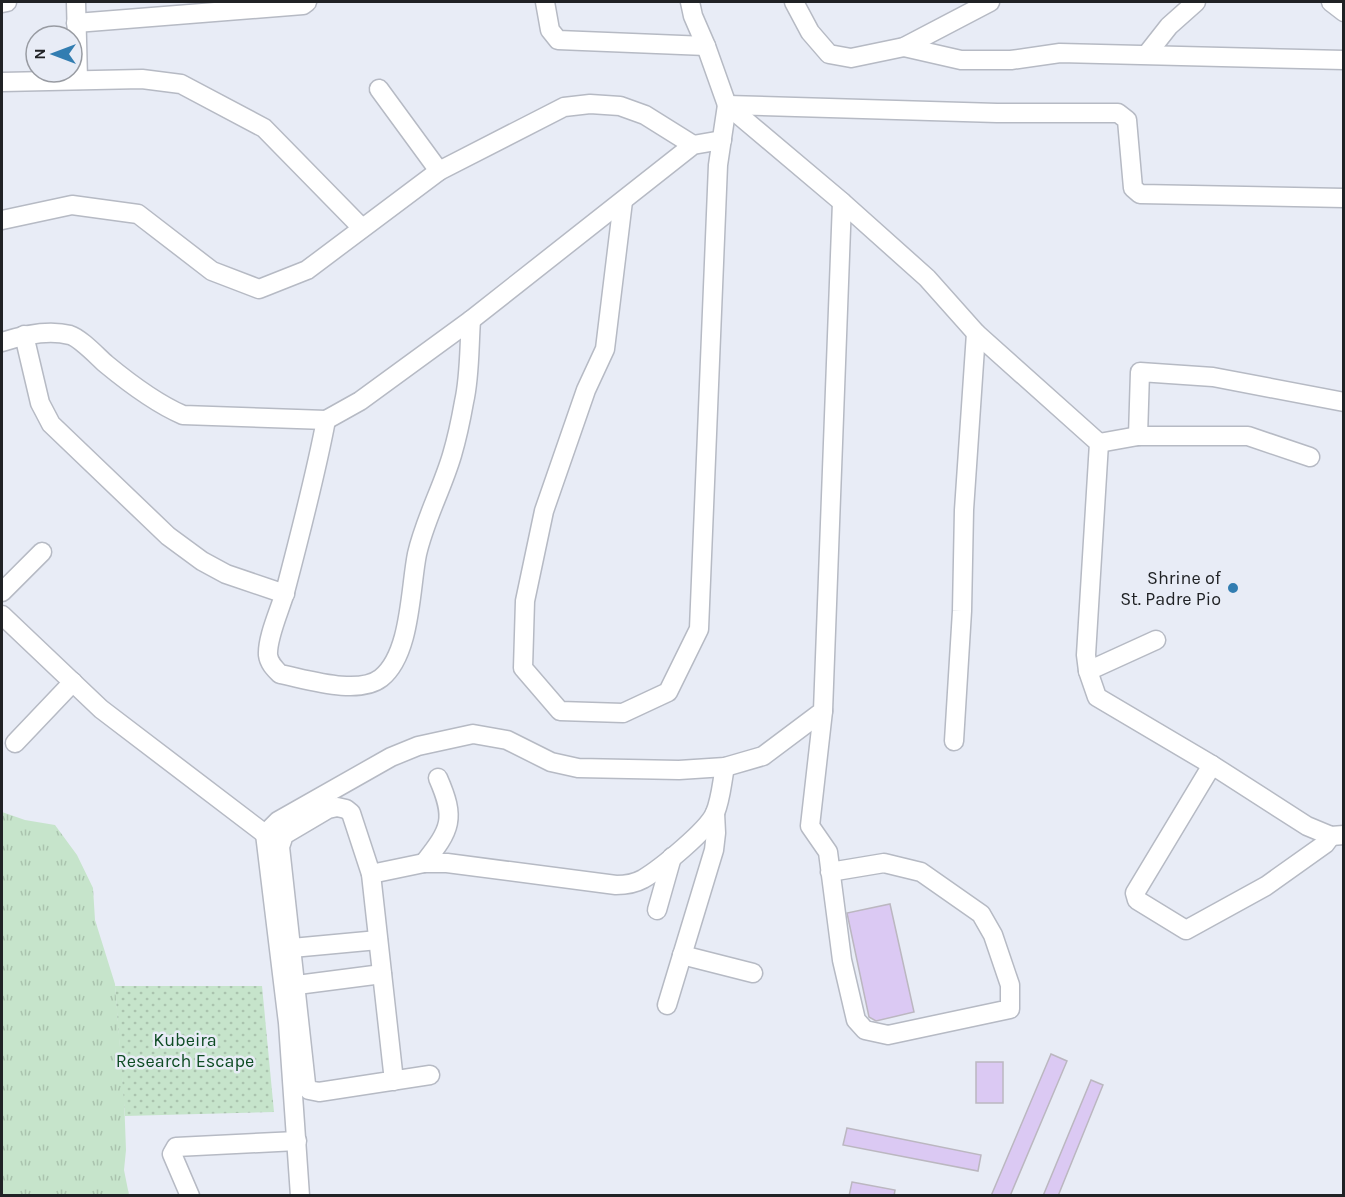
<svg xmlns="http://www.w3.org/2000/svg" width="1345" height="1197" font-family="Karla,sans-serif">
<defs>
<pattern id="grass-tufts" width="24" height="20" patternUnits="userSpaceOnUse" patternTransform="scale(1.5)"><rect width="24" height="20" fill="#c6e4cb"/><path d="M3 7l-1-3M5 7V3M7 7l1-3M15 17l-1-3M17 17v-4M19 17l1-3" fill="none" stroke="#aac3ae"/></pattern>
<pattern id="park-dots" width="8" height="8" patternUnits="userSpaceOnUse" patternTransform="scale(1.5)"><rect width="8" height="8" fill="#c6e4cb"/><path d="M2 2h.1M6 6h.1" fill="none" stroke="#aac3ae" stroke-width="1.8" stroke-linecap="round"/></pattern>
</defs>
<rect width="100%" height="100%" fill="#e8ecf6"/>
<polygon fill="url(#grass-tufts)" points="2,812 25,820 55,825 77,855 93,888 95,920 115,984 124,1097 126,1150 124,1170 129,1195 2,1195"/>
<polygon fill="url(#park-dots)" points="115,986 262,986 274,1112 125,1116"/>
<g fill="#dbc9f3" stroke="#bbb7c0" stroke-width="1.5">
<polygon points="890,904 914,1012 876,1021 869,1017 847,913"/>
<polygon points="1051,1054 1067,1061 1010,1196 991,1196"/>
<rect x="976" y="1062" width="27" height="41"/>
<polygon points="1091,1080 1103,1085 1058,1196 1043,1196"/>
<polygon points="847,1128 981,1155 978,1171 843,1145"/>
<polygon points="852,1182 895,1190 894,1196 849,1196"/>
</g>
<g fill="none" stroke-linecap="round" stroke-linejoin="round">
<defs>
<g id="minor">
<polyline points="76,2 78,80"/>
<polyline points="545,2 550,30 558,40 706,46"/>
<polyline points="690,2 693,16 706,46 727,105 842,202 927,278 976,333 1099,443 1086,655 1088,671 1097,697 1212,765 1307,826 1331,836 1344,835"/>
<polyline points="794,2 810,32 829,54 851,58 904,47 990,2"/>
<polyline points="1331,2 1344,12"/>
<polyline points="2,3 7,2"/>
<polyline points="76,23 303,5 307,2"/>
<polyline points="904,47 961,60 1011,60 1060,53 1344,60"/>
<polyline points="1147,54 1169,26 1196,2"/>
<polyline points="2,82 142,79 181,84 264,128 362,228"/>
<polyline points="379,89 439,171"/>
<polyline points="623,201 605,349 586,390 544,511 525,601 523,668 560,711 623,713 668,692 699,629 718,165 727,105 997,113 1118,113 1127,120 1133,188 1140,194 1344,198"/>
<polyline points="2,220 72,205 138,214 212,271 259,289 307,270 439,171 564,107 590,104 620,106 645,115 693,145"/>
<polyline points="24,335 40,403 51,424 168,536 202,561 226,574 285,594"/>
<path d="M2 342C23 335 48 329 70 335 80 338 97 356 106 364 129 383 155 403 183 415L326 420 360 401 471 320 693 145 722 140"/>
<path d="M326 420C315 478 300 535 285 592 280 610 267 637 268 655 269 663 274 668 280 674 306 679 358 696 381 678 411 654 410 589 417 554 425 519 442 489 452 455 457 438 461 419 464 402 470 376 469 347 471 320"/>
<polyline points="1138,436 1140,372 1213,377 1344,402"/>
<polyline points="1099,443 1138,436 1248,436 1310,457"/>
<polyline points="2,592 42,552"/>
<polyline points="2,615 101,709 265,834"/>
<polyline points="1088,671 1156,640"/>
<polyline points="823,711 810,826 828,852 842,960 856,1020 865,1030 888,1035 1010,1009 1010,985 993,935 981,914 921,872 884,863 830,872"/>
<polyline points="954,741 962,611 964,510 976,333"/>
<polyline points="15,743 73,682"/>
<polyline points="1212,765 1135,893 1137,900 1186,930 1266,886 1325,844 1331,836"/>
<path d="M424 863C451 829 456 819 438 778"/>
<path d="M371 874 424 863H447L616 885C626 885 634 884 643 879 660 869 708 830 715 813 721 799 722 781 725 767"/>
<polyline points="657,910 672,857"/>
<polyline points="292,948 378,940"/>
<polyline points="682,955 753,973"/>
<polyline points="297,985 382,974"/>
<polyline points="667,1005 714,850 716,833 715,813"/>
<polyline points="394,1081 371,874 351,813 346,809 337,807 328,809 284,835 280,847 306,1084 309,1090 319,1092 430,1075"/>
<polyline points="190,1196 172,1154 176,1147 297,1141"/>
<polyline points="300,1196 288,1023 265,834 278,821 391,757 418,746 473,734 507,740 551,762 578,768 679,770 725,767 763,756 823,711 842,202"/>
</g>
</defs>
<use href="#minor" stroke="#b6bac4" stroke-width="21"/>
<use href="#minor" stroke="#fff" stroke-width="18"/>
</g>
<circle fill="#327db1" stroke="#e8ecf6" stroke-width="2" cx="1233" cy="588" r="6"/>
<g text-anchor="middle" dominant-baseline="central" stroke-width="5" stroke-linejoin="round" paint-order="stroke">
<g font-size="18" fill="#202225" stroke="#e8ecf6" text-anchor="end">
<text x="1221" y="578">Shrine of<tspan x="1221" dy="21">St. Padre Pio</tspan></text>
</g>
<g font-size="18" fill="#0e4c24" stroke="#e8ecf6">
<text x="185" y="1040">Kubeira<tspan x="185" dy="21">Research Escape</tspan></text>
</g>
</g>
<rect width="1345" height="1197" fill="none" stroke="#202225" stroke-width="6"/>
<g transform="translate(54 54) rotate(270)"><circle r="28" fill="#e8ecf6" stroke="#989ba2" stroke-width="1.5"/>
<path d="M0-4.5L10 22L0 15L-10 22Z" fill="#327db1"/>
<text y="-9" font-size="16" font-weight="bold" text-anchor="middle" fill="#202225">N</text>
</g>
</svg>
